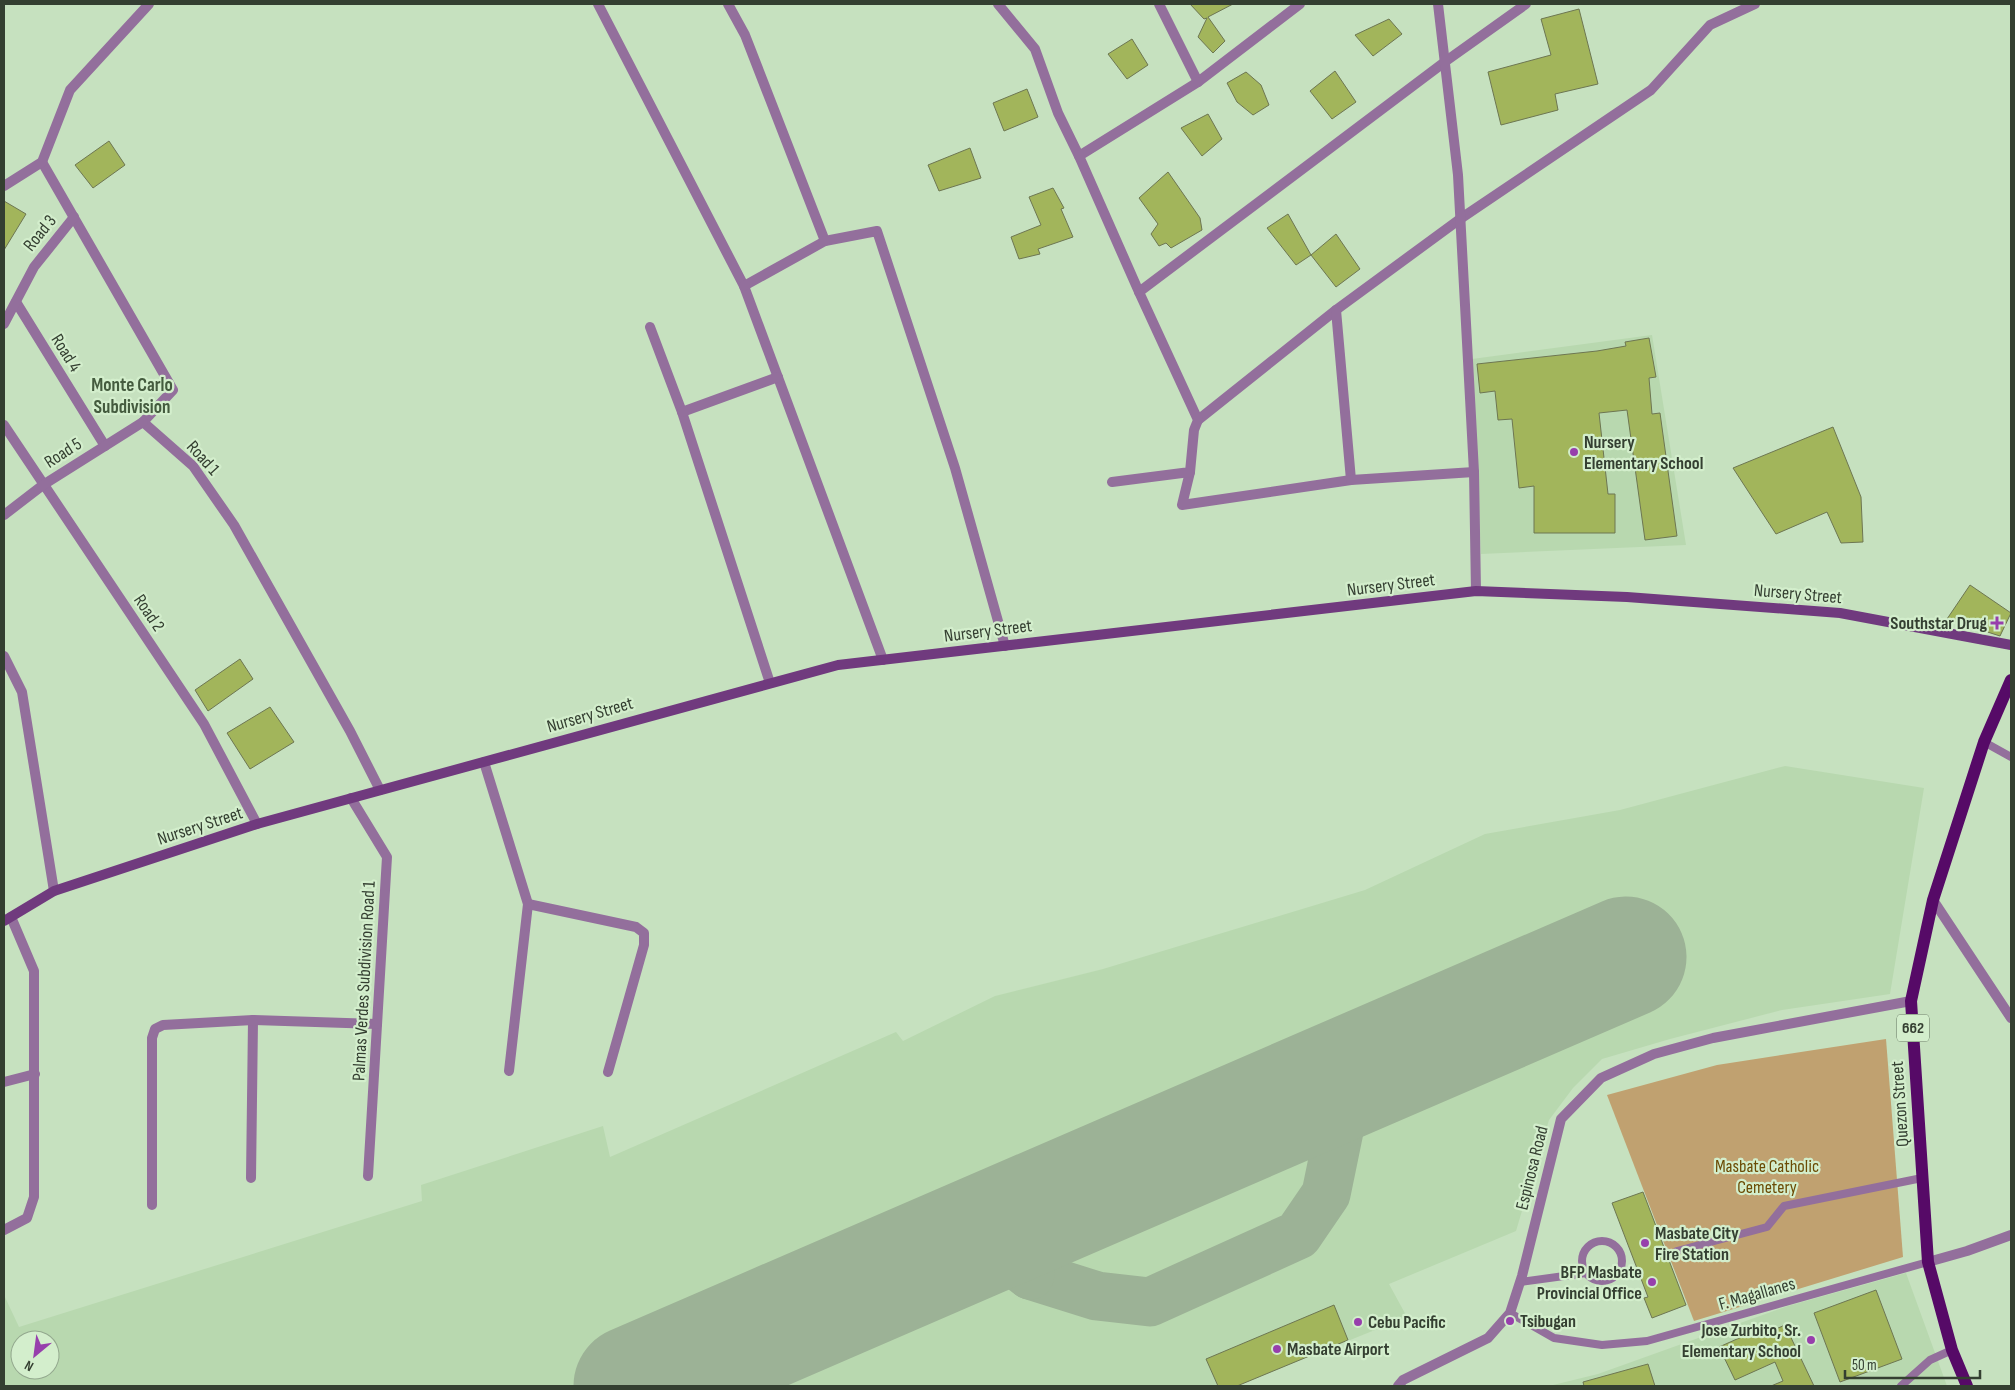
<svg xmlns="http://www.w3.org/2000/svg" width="2015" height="1390" font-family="'Sofia Sans Condensed',sans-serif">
<rect width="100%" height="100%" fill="#c6e1bf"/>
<g fill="#b8d8af" fill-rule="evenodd">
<polygon points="1652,335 1686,545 1481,554 1472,359"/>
<path d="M1785 766 1924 788 1890 994 1782 1010 1670 1039 1602 1059 1573 1088 1549 1120 1516 1231 1389 1284 1407 1317 1237 1386H4V1295L19 1327 422 1201 421 1185 603 1126 610 1157 896 1032 903 1041 995 996 1103 969 1365 890 1485 834 1620 810ZM20 1340H50V1370H20Z"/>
<polygon points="1906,1273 1947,1386 1549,1386 1598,1374 1788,1306"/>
</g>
<polygon fill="#c0a170" points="1886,1039 1903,1257 1694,1321 1607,1095 1717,1065"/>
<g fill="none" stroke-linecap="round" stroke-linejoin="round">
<g stroke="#9cb296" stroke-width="49">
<polyline points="1340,1126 1366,1069"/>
<path d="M973 1240 989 1244 1030 1275 1097 1296 1150 1302 1298 1235 1326 1194 1340 1126C1335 1108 1321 1103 1304 1096"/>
<polyline points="1030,1275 1022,1249 1030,1215"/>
</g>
<polyline stroke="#9cb296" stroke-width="121" points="634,1386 1626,957"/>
</g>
<g fill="#a2b55b" stroke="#6d7652">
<polygon points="1190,4 1233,4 1208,17 1225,41 1213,53 1198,37 1207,18 1204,19"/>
<polygon points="1579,9 1598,84 1555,94 1558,110 1501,125 1488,72 1551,55 1541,19"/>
<polygon points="1389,19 1402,34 1373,56 1355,35"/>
<polygon points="1132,39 1148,65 1127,79 1108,54"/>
<polygon points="1335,71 1356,102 1332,119 1310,91"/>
<polygon points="1246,72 1261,85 1269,105 1253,115 1237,102 1227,83"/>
<polygon points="1027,89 1038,117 1004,131 993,103"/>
<polygon points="1208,114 1222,139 1202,156 1181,128"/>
<polygon points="109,141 125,165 93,188 75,165"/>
<polygon points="970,148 981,178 939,191 928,165"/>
<polygon points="1168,172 1200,218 1202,230 1171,248 1166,243 1159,246 1151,234 1158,224 1139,198"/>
<polygon points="1053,188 1064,208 1061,209 1073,237 1038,249 1040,254 1019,259 1011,237 1041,225 1029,197"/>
<polygon points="4,201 26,214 4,250"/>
<polygon points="1288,214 1311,255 1296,265 1267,228"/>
<polygon points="1336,234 1360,269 1336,287 1311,255"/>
<polygon points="1649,338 1656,377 1649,378 1652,414 1660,413 1677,536 1645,540 1627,410 1599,413 1608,494 1615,494 1615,533 1534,533 1534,486 1519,488 1512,419 1498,420 1495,391 1480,393 1477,364 1597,351 1626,346 1625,342"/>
<polygon points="1833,427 1861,497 1863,542 1841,543 1827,512 1776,534 1733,468"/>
<polygon points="1970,585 2011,613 2000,636 1947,619"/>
<polygon points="240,659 253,679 208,711 195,690"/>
<polygon points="270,707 294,742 250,769 227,733"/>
<polygon points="1643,1192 1686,1305 1652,1318 1644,1298 1648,1297 1612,1203"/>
<polygon points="1876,1290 1902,1359 1840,1382 1814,1313"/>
<polygon points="1334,1305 1348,1340 1237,1386 1218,1386 1206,1359"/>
<polygon points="1785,1325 1814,1386 1771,1386 1783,1381 1775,1362 1735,1380 1719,1347 1755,1331 1758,1337"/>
<polygon points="1648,1364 1655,1386 1584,1386 1583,1382"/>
</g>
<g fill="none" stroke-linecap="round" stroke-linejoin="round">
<g stroke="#936f9c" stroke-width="8">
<polyline points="1984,742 2011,757"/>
<circle cx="1602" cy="1261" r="20"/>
<polyline points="1677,1251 1767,1227 1784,1206 1922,1178"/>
<polyline points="1520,1282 1586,1273"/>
<polyline points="1510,1313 1554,1338 1602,1345 1647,1341 1928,1262"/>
<polyline points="1901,1386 1930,1360 1952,1350"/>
</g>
<g stroke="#936f9c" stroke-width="10">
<polyline points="598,4 744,286 883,660"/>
<polyline points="728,4 745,35 825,241 877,231 955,468 1005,646"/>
<polyline points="998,4 1035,49 1058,113 1079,156"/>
<polyline points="1159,4 1198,82 1300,4"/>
<polyline points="42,162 173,390 143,422 193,466 234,525 350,731 380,790"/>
<polyline points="4,186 42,162 70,90 149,4"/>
<polyline points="744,286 825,241"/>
<polyline points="1139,292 1446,61 1526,4"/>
<polyline points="16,302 105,446"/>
<polyline points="4,324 34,267 74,217"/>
<polyline points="650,327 682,412 770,683"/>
<polyline points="682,412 778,377"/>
<polyline points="1198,420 1336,310 1460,219 1651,90 1710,25 1755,4"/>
<polyline points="4,425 204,724 257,824"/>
<polyline points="1190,472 1182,505 1351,480 1336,310"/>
<polyline points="1351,480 1474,472"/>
<polyline points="1112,482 1190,472 1194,430 1198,420 1139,292 1079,156 1198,82"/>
<polyline points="4,515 43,485 143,422"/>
<polyline points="4,656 22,692 54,891"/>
<polyline points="484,762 528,904 509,1071"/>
<polyline points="351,798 387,857 368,1176"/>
<polyline points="1933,900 2011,1018"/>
<polyline points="528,904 636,927 644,933 644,945 608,1072"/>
<polyline points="4,1082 35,1074"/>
<polyline points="251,1178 253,1020"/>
<polyline points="152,1205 152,1038 155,1029 163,1025 253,1020 377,1024"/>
<polyline points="4,1230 27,1218 34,1197 34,971 11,917"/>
<polyline points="1928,1262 1967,1251 2011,1235"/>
</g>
<g stroke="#936f9c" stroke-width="10">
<polyline points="1438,4 1458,175 1474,472 1476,591"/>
<polyline points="1398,1386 1403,1380 1488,1338 1510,1313 1522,1276 1561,1119 1601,1078 1654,1054 1713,1038 1911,1001"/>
</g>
<polyline stroke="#703a7e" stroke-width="10" points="4,921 54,891 257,824 838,665 1476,591 1627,597 1840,613 2011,645"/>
<polyline stroke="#560a67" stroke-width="12" points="1967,1386 1952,1350 1928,1262 1911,1001 1933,900 1984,742 2011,680"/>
</g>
<g fill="#973fac" stroke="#d3eecc" stroke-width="2">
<circle cx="1574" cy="452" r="5"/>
<path d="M1994.5 615.5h5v5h5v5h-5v5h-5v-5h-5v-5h5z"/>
<circle cx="1645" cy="1243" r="5"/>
<circle cx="1652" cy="1282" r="5"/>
<circle cx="1510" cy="1321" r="5"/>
<circle cx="1358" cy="1322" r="5"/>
<circle cx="1811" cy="1340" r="5"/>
<circle cx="1277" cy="1349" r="5"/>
</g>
<g text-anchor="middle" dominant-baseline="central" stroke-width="4.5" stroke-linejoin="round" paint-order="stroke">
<rect fill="#d3eecc" stroke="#647460" stroke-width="1" x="1897" y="1014.5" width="32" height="27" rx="4"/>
<g font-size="16" font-weight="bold" fill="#343f31">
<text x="1913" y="1028">662</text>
</g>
<g font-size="18" fill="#343f31" stroke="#d3eecc">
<text transform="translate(40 233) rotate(-51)">Road 3</text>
<text transform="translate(66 353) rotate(58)">Road 4</text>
<text transform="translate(63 453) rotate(-33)">Road 5</text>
<text transform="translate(203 458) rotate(48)">Road 1</text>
<text transform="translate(1391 585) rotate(-7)">Nursery Street</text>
<text transform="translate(1798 594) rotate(5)">Nursery Street</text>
<text transform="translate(149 613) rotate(56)">Road 2</text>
<text transform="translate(988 631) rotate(-7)">Nursery Street</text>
<text transform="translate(590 715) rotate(-16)">Nursery Street</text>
<text transform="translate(200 826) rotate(-18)">Nursery Street</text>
<text transform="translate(364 981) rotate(-87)">Palmas Verdes Subdivision Road 1</text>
<text transform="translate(1900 1104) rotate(-94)">Quezon Street</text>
<text transform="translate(1532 1168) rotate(-76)">Espinosa Road</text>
<text transform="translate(1757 1294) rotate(-16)">F. Magallanes</text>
</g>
<g font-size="18" font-weight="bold" fill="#343f31" stroke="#d3eecc" text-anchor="start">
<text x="1584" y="442">Nursery<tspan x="1584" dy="21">Elementary School</tspan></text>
<text x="1987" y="623" text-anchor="end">Southstar Drug</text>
<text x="1655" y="1233">Masbate City<tspan x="1655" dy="21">Fire Station</tspan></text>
<text x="1642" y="1272" text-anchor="end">BFP Masbate<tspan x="1642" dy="21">Provincial Office</tspan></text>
<text x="1520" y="1321">Tsibugan</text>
<text x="1368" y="1322">Cebu Pacific</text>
<text x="1801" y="1330" text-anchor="end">Jose Zurbito, Sr.<tspan x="1801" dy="21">Elementary School</tspan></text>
<text x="1287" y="1349">Masbate Airport</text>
</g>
<g font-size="18" fill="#6b4b04" stroke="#d3eecc">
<text x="1767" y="1166">Masbate Catholic<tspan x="1767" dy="21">Cemetery</tspan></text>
</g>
<g font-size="19" font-weight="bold" fill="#445b3e" stroke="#d3eecc">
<text x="132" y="385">Monte Carlo<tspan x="132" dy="22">Subdivision</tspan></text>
</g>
</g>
<rect width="2015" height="1390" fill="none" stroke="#343f31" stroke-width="10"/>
<g transform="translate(35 1355) rotate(209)"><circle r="24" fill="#d3eecc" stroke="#93a88e"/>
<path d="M0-4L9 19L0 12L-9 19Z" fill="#973fac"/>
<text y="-8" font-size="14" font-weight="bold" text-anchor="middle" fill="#343f31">N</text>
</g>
<path d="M1845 1370v8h135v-8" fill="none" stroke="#343f31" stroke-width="2.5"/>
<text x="1852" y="1370" font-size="15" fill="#343f31" stroke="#d3eecc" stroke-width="4" paint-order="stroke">50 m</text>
</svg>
